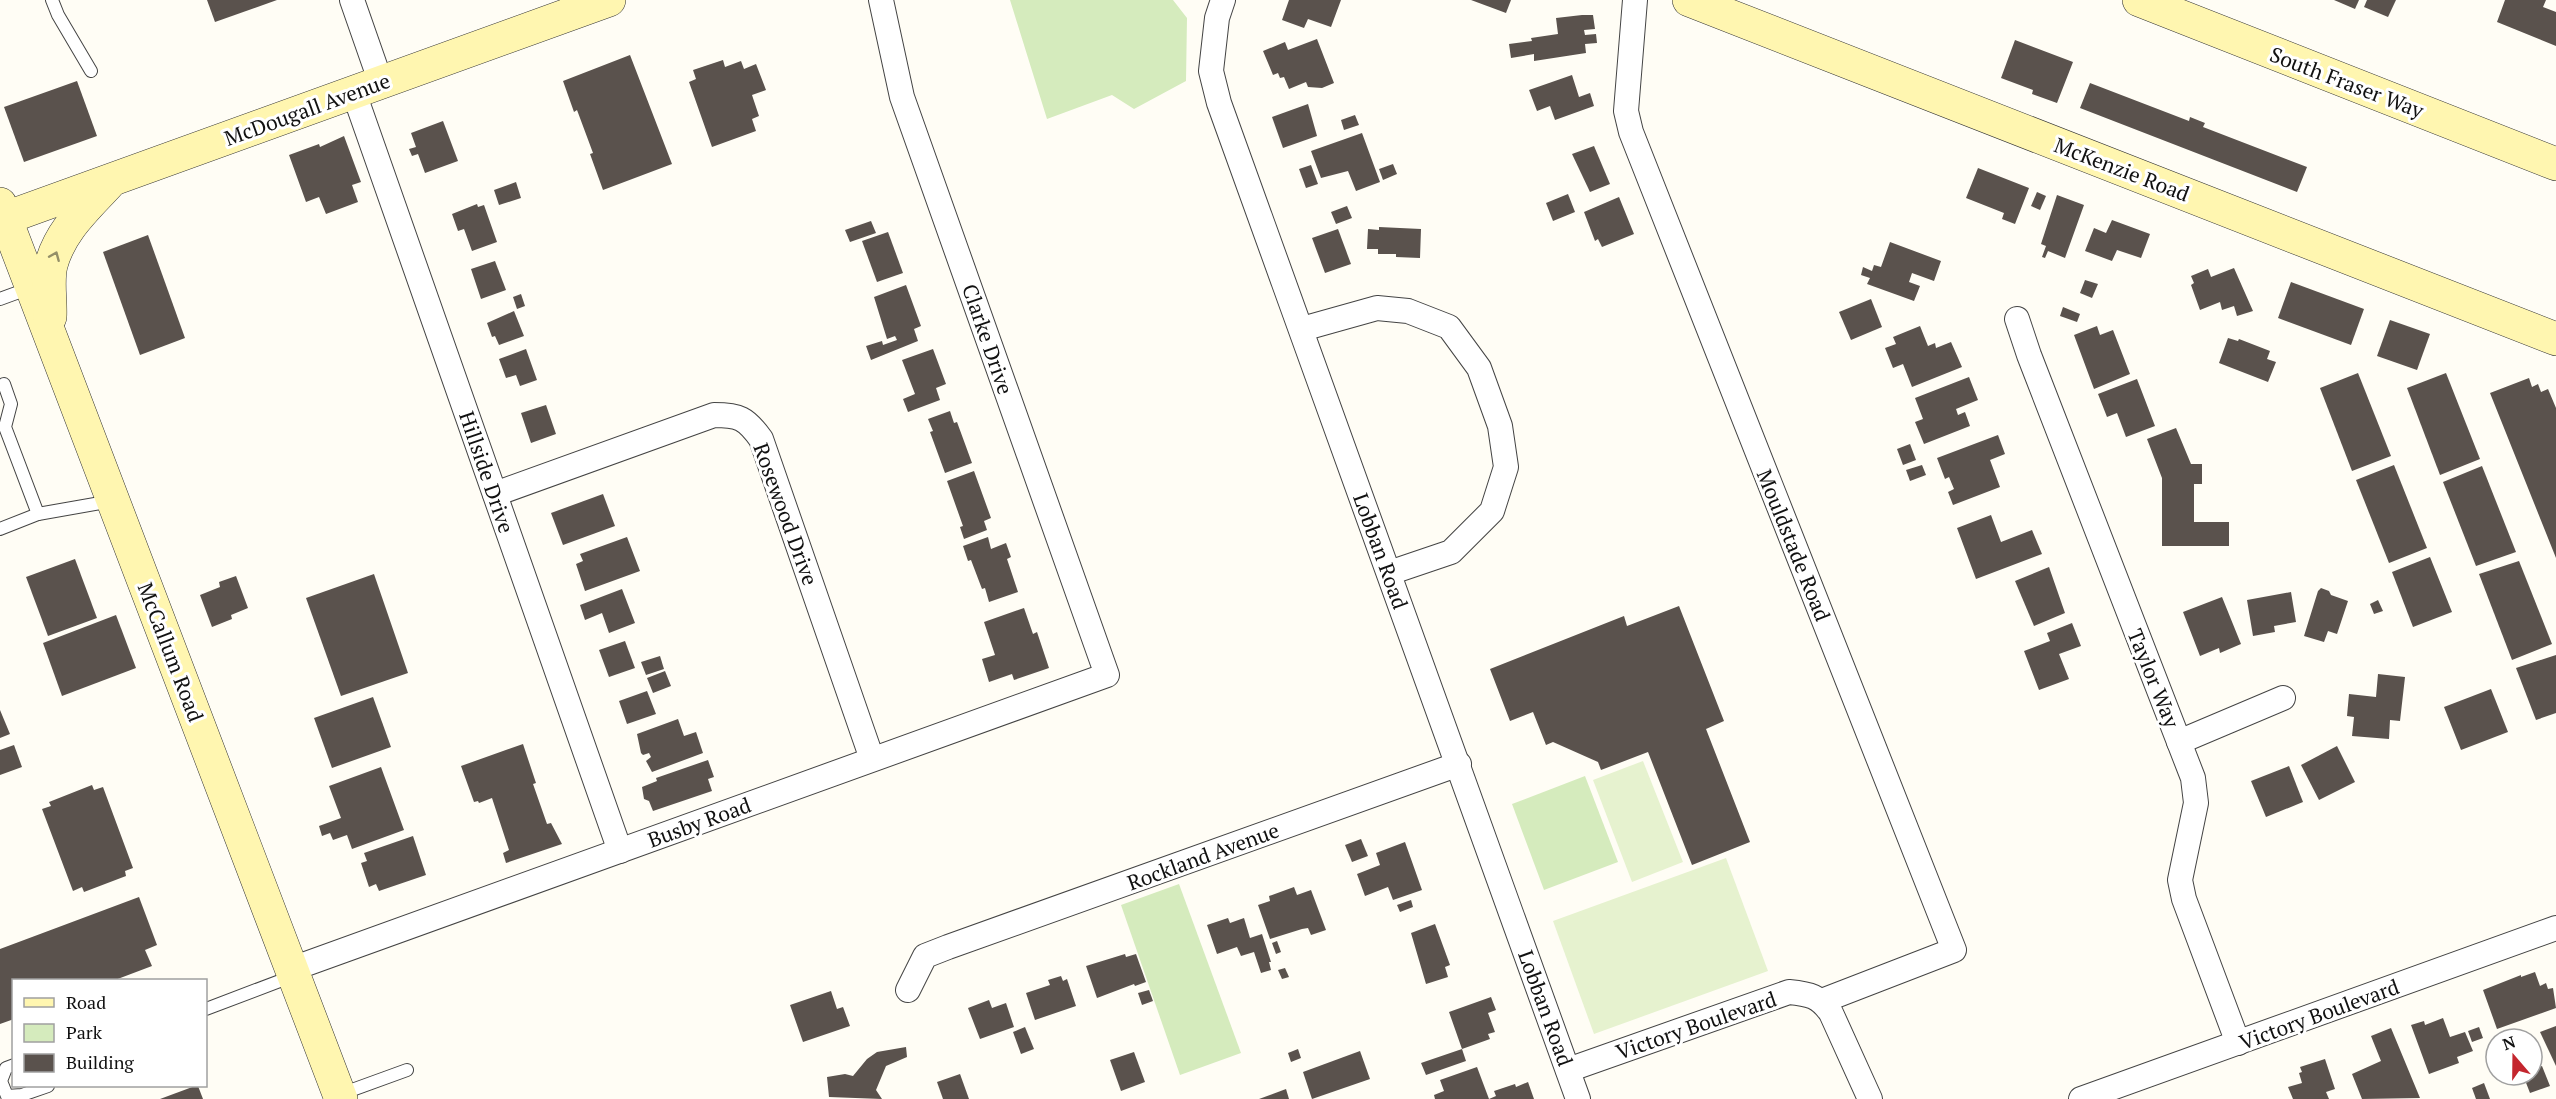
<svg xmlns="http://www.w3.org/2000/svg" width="2556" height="1099" font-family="'PT Serif',serif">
<rect width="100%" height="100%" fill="#fffdf5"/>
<g fill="#d5ebbd">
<polygon points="1010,0 1173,0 1187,18 1186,81 1134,109 1112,95 1047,119"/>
<polygon points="1585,776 1618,862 1544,890 1512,804"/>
<polygon points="1179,884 1241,1053 1180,1075 1121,905"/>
</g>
<g fill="#e6f2cf">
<polygon points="1643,761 1683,862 1632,882 1593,780"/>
<polygon points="1726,858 1768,971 1594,1034 1553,921"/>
</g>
<g fill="#5a524d">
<polygon points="207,0 277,0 215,22"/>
<polygon points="1289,0 1341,0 1331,27 1308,19 1304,28 1282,20"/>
<polygon points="1471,0 1511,0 1506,13"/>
<polygon points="2334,0 2359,0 2355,9"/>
<polygon points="2367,0 2396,0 2388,17 2364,7"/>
<polygon points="2505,0 2546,0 2543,7 2556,12 2556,46 2497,22"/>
<polygon points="1582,15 1593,15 1595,29 1584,30 1585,35 1596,34 1597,43 1585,44 1586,53 1534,61 1534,54 1511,58 1509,44 1532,41 1531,38 1558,34 1556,18"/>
<polygon points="1317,39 1334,83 1322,88 1308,87 1306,82 1289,89 1284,77 1280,78 1278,73 1273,75 1263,51 1285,42 1288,50"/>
<polygon points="2015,40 2073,62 2057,103 2032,94 2033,90 2001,78"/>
<polygon points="630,55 672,164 603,190 590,154 593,153 577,110 574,112 563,81"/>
<polygon points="723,60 725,67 741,61 744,69 756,64 766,90 752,95 759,116 752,119 756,131 712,147 689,82 696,79 693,70"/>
<polygon points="1572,75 1579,97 1590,93 1594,106 1555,120 1550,106 1537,111 1529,90"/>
<polygon points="77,81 97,136 24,162 4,107"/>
<polygon points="2090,83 2189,121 2190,117 2205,123 2203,127 2307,167 2297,192 2080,108"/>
<polygon points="1308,104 1317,136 1283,148 1272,117"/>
<polygon points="1355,115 1359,125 1344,130 1341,120"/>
<polygon points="443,121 458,161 425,173 418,154 412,156 409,149 416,147 411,133"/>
<polygon points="1362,133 1380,182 1356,191 1348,171 1321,178 1311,151"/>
<polygon points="344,136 361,182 352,185 358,202 326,214 319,197 306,202 289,155 319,144 320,147"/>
<polygon points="1594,146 1610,184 1590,192 1572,154"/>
<polygon points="1393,164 1397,174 1383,180 1379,169"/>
<polygon points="1311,165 1318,184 1306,188 1299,169"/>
<polygon points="1978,168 2029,188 2015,224 2002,219 2004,213 1966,198"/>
<polygon points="516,182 521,198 499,205 494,190"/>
<polygon points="2037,192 2046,196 2040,210 2031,206"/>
<polygon points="1568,194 1575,212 1553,221 1546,203"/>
<polygon points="2057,195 2084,205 2065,258 2048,251 2045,258 2042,257 2046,246 2041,244"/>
<polygon points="1619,197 1634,234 1602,247 1598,239 1595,241 1584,212"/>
<polygon points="477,204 478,207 484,205 497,242 472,251 464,229 458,231 452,214"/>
<polygon points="1347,206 1352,218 1336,224 1331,212"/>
<polygon points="2112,220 2150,234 2141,258 2117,250 2112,261 2085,251 2094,228 2106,233"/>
<polygon points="871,221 876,233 850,242 845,230"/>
<polygon points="1379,227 1421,229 1420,258 1396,257 1396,254 1378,254 1378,249 1367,249 1368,229 1379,230"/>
<polygon points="1338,229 1351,264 1325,273 1312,238"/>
<polygon points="888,232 903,273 877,282 862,241"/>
<polygon points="148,235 185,338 140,355 103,252"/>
<polygon points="1890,242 1941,261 1934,281 1912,273 1909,282 1920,286 1914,301 1867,284 1870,278 1861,275 1863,267 1872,271 1874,265 1881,267"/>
<polygon points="495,261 506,290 481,299 471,269"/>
<polygon points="2234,268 2253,311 2237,316 2234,306 2222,310 2220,302 2200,310 2191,285 2194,283 2191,276 2208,269 2211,277"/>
<polygon points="2085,280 2098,284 2092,298 2080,293"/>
<polygon points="2291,282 2364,309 2351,345 2278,318"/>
<polygon points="906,285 921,326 914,329 918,341 871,360 866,346 882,341 883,345 897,340 895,336 887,339 874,297"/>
<polygon points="521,294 525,306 517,309 513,297"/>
<polygon points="1871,299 1882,327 1851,340 1839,312"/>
<polygon points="2063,307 2080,314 2077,322 2060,316"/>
<polygon points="514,311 524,336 499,345 495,336 492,337 487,323"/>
<polygon points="2390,320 2430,334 2417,370 2377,356"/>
<polygon points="1920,326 1928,346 1935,343 1936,348 1951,342 1962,367 1912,387 1903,364 1893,368 1885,348 1896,344 1893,337"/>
<polygon points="2097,326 2100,335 2113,330 2130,374 2094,389 2074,335"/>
<polygon points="2228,338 2238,341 2239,339 2270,351 2267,359 2276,362 2268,382 2219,363"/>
<polygon points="526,349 537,380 520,386 516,375 506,378 499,359"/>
<polygon points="933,349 946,384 936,388 940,400 908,412 903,399 915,394 902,360"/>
<polygon points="2358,373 2391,456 2352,471 2320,388"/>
<polygon points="2446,373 2480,459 2440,475 2407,388"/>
<polygon points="1969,377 1978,400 1956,409 1958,415 1965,412 1970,426 1924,444 1915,422 1923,419 1915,398"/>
<polygon points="2529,378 2532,387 2538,384 2541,392 2548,389 2556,408 2556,558 2490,393"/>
<polygon points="2137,379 2155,426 2126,437 2117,413 2107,417 2098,394"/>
<polygon points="546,405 556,434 531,443 521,413"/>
<polygon points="950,411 954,423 957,422 972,463 945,473 930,432 933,431 928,419"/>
<polygon points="2176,428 2191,464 2202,464 2202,484 2194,484 2194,522 2229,522 2229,546 2162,546 2162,478 2147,439"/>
<polygon points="1998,435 2005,454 1990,460 2000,487 1953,505 1948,492 1954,489 1949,477 1945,479 1937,458"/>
<polygon points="1910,444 1916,460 1903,465 1897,449"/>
<polygon points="1922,465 1926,475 1910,481 1906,470"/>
<polygon points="2394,465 2427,548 2389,563 2356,480"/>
<polygon points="2482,466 2516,552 2476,566 2443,482"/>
<polygon points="974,471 991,518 984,521 987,530 964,539 960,527 963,526 947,481"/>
<polygon points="603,494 615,526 563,545 551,513"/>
<polygon points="1991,515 2001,542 2032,530 2042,554 1976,579 1957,528"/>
<polygon points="627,537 640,571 585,591 576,564 583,561 580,554"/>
<polygon points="988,537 991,549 1006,543 1011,557 1007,559 1018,592 989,602 985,588 982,589 971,560 968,561 963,546"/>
<polygon points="2430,557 2452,612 2413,627 2392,572"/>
<polygon points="75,559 97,618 48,636 26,577"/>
<polygon points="2519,561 2552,644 2512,660 2479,574"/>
<polygon points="2049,567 2065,613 2034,626 2015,581"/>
<polygon points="374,574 408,673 341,696 306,598"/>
<polygon points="236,576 248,608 231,615 232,619 212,627 200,595 220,587 219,582"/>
<polygon points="2321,588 2329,591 2331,595 2348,601 2337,634 2328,631 2324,642 2304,636 2318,591"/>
<polygon points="622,589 635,623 609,633 602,613 585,620 580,605"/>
<polygon points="2291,592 2296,622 2274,626 2275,632 2253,636 2247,600"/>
<polygon points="2222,597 2241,644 2220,653 2219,648 2200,656 2183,612"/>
<polygon points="2378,600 2383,611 2374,614 2370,604"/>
<polygon points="1679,606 1724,721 1706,729 1750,842 1692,865 1648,752 1601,770 1598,762 1553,742 1546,745 1533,712 1510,721 1490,669 1624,616 1627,626"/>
<polygon points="1024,608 1033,634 1037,632 1049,668 1014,680 1012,674 989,682 982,659 995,655 984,622"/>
<polygon points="116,615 136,668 62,696 43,643"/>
<polygon points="2072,623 2081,646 2059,654 2069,679 2039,690 2024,651 2050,641 2047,633"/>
<polygon points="625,641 635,668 609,677 599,650"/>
<polygon points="2556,655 2556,713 2536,720 2516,668"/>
<polygon points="660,656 664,669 646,675 641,662"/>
<polygon points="665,671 671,686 653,693 647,678"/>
<polygon points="2378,674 2405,677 2400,721 2390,720 2389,739 2352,736 2354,717 2347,716 2349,694 2376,697"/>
<polygon points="2491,689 2508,732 2461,750 2444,707"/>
<polygon points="647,691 656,714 627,724 619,701"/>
<polygon points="373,697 391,747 332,768 314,718"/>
<polygon points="0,710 10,734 0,738"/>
<polygon points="678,719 684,736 696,732 703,753 652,772 646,761 651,757 649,753 643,755 641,753 637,734"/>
<polygon points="523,744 536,783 533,784 547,824 551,823 562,844 506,863 503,853 509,850 492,798 479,803 478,801 474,802 461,766"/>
<polygon points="14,745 22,767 0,775 0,750"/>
<polygon points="2337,746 2355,782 2319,800 2301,765"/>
<polygon points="708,760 714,777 708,779 712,791 653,811 649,801 644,799 642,787 657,781 656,778"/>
<polygon points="2289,766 2303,802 2266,817 2251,781"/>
<polygon points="381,767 404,830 352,849 347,835 333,840 330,833 322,836 319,826 341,818 329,786"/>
<polygon points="92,785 94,790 103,787 133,868 125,871 126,876 84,892 82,887 73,891 42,809 51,806 49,802"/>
<polygon points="413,836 426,875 379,891 376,884 369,887 361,863 367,861 364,853"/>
<polygon points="1361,839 1368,856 1352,862 1345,845"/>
<polygon points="1405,842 1422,890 1393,900 1388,887 1365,896 1357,874 1380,865 1376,853"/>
<polygon points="1294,887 1297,895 1311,890 1326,930 1311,935 1308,928 1302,929 1270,939 1258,905 1270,901 1269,896"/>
<polygon points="139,897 157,945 145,950 152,966 115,980 14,980 14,1019 0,1024 0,949"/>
<polygon points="1411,900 1413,907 1400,912 1397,905"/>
<polygon points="1228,918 1230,923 1244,918 1250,938 1262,934 1271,962 1269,962 1271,970 1261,973 1254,952 1241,956 1237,947 1217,954 1207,925"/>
<polygon points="1435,924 1450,965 1445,967 1448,977 1426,984 1411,933"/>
<polygon points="1277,941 1281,952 1276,954 1272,943"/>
<polygon points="1125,954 1126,957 1136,954 1146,982 1135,986 1134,984 1097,998 1086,966"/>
<polygon points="1285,968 1289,977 1282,979 1278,970"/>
<polygon points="2535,972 2540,986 2546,983 2548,989 2553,988 2556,1008 2497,1029 2483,990 2521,975 2521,977"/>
<polygon points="1061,976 1063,981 1067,979 1076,1006 1035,1020 1026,993 1050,985 1048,980"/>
<polygon points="1149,990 1153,1001 1142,1005 1138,993"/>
<polygon points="831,991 837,1009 843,1007 850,1026 803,1042 790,1005"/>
<polygon points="1491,997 1496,1010 1488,1013 1495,1032 1488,1034 1490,1039 1462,1049 1466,1061 1426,1075 1421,1063 1462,1049 1449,1012"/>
<polygon points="989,1000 992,1008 1006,1003 1014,1027 980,1039 968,1008"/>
<polygon points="2443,1018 2450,1037 2465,1032 2473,1051 2457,1057 2459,1063 2429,1074 2411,1025 2424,1021 2425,1025"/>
<polygon points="2556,1026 2556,1066 2540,1032"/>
<polygon points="1025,1027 1034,1049 1021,1054 1013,1032"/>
<polygon points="2479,1027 2483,1038 2472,1042 2468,1031"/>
<polygon points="2391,1028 2420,1098 2362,1099 2352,1074 2381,1061 2371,1036"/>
<polygon points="906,1047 907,1057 886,1066 876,1090 882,1099 829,1097 827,1077 845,1074 853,1076 867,1059 877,1052"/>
<polygon points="1298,1049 1301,1058 1291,1062 1288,1053"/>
<polygon points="1360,1051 1370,1079 1312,1099 1303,1072"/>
<polygon points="1134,1052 1145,1082 1121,1091 1110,1060"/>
<polygon points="2325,1059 2335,1089 2326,1092 2329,1099 2293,1099 2288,1087 2302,1083 2299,1073 2302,1072 2300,1067"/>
<polygon points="2542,1066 2550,1086 2530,1093 2523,1075 2532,1075 2532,1070"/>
<polygon points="1477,1067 1489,1099 1435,1099 1434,1095 1444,1091 1440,1080"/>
<polygon points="960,1074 969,1099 943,1099 937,1082"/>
<polygon points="1528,1082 1534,1099 1489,1099 1496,1096 1494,1091 1515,1084 1516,1087"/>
<polygon points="2484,1083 2490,1099 2476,1099 2472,1088"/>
<polygon points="195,1086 198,1086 203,1099 160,1099"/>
<polygon points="1286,1089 1289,1099 1259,1099"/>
</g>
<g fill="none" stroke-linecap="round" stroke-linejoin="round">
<defs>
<g id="lane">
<polyline points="52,0 58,15 91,71"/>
<polyline points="0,299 30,288"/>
<polyline points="4,384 11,404 5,427 38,514"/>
<polyline points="0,529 38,514 112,501"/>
<polyline points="206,1009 293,976"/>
<polyline points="14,1065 6,1068 1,1081 7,1096 22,1095 48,1086"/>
<polyline points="341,1094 407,1070"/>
</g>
<g id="street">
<polyline points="352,0 381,83"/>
<polyline points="1223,0 1217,18 1211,71 1219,103 1578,1099"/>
<polyline points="1635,0 1626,111 1631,132 1954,950 1822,1001"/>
<polyline points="354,93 620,851"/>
<polyline points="2017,319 2029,355 2193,778 2196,803 2180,880 2184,899 2238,1043"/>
<polyline points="1302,329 1377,308 1408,311 1449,327 1479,368 1500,426 1506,467 1492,511 1451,552 1389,573"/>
<path d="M495 494 714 415C739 415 746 418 761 439L872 759"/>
<polyline points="2179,742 2283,698"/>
<polyline points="292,969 1107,675 902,97 881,0"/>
<polyline points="908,990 925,956 948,947 1459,764"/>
<path d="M1568 1070 1789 992C1810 994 1819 996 1831 1013L1870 1099"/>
<polyline points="2081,1099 2556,928"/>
</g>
<g id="secondary">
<polyline points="1689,0 2556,339"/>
<polyline points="2139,0 2556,164"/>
<polyline points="0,204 341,1099"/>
<polyline points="0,220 609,0"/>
<path d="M50 317C51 301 47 281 51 265 60 231 85 209 108 184"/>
</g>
</defs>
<use href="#lane" stroke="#444" stroke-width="14"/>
<use href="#street" stroke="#444" stroke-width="26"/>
<use href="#secondary" stroke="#333" stroke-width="34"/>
<use href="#lane" stroke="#fff" stroke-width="12"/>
<use href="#street" stroke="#fff" stroke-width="24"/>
<use href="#secondary" stroke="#fff6b0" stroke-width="33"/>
</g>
<defs><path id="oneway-chevron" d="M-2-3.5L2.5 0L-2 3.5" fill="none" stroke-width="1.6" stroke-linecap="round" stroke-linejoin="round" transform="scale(1.5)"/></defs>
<use stroke="#948f68" href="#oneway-chevron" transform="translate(55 256) rotate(-67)"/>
<g text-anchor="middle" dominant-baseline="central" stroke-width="6" stroke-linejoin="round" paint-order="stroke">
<g font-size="21" fill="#111" stroke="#fff">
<text transform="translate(2347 82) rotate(21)">South Fraser Way</text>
<text transform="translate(307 109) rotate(-20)">McDougall Avenue</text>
<text transform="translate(2122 169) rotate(21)">McKenzie Road</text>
<text transform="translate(988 339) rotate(71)">Clarke Drive</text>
<text transform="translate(487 472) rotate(71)">Hillside Drive</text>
<text transform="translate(786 514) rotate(70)">Rosewood Drive</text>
<text transform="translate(1794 545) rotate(68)">Mouldstade Road</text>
<text transform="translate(1381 551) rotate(70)">Lobban Road</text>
<text transform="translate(171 652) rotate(69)">McCallum Road</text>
<text transform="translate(2154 678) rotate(68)">Taylor Way</text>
<text transform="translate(699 822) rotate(-20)">Busby Road</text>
<text transform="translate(1203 856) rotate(-20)">Rockland Avenue</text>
<text transform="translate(1546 1008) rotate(70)">Lobban Road</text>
<text transform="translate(2319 1014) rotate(-20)">Victory Boulevard</text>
<text transform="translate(1696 1025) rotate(-19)">Victory Boulevard</text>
</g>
</g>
<rect x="12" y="979" width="195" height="108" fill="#ffffff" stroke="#a0a0a0" stroke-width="1.5"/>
<rect x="24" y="998" width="30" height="9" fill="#fff6b0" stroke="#a0a0a0" stroke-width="1.5"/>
<text x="66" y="1009" font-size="18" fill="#111111">Road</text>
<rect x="24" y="1024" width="30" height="18" fill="#d5ebbd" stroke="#a0a0a0" stroke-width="1.5"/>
<text x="66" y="1039" font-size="18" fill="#111111">Park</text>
<rect x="24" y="1054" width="30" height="18" fill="#5a524d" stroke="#a0a0a0" stroke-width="1.5"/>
<text x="66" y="1069" font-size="18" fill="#111111">Building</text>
<g transform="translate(2514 1057) rotate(340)"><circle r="28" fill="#ffffff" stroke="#a0a0a0" stroke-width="1.5"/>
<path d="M0-4.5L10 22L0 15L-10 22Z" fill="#c4262e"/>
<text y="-9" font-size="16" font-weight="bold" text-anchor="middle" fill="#111111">N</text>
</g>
</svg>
